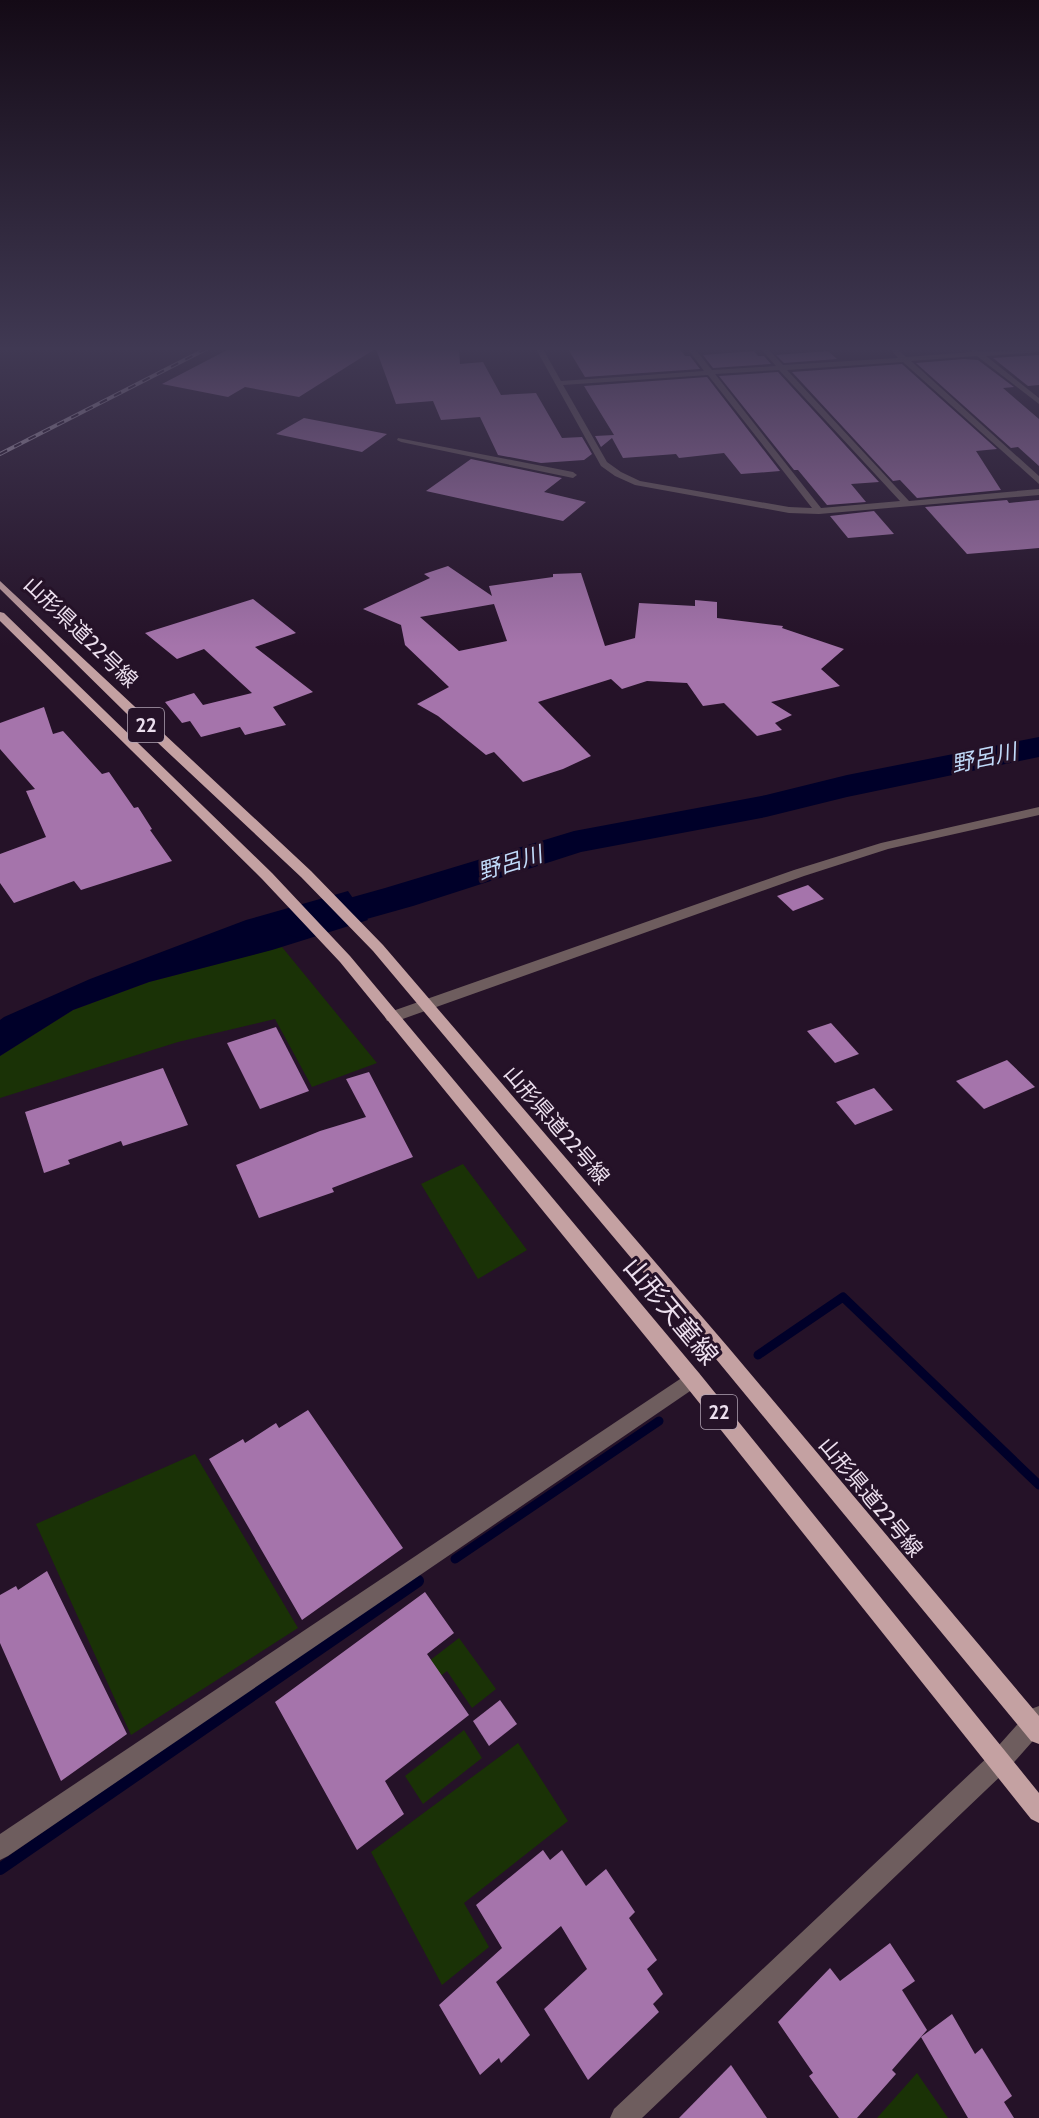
<svg xmlns="http://www.w3.org/2000/svg" width="1039" height="2118" font-family="Cabin,'Noto Sans JP',sans-serif">
<rect width="100%" height="100%" fill="#251228"/>
<g fill="#1a3206">
<polygon points="282,947 377,1063 312,1087 275,1019 178,1042 0,1098 0,1056 73,1010 149,982"/>
<polygon points="463,1164 527,1250 478,1279 421,1184"/>
<polygon points="195,1454 298,1628 131,1735 36,1524"/>
<polygon points="459,1638 496,1689 472,1708 447,1671 417,1694 407,1678"/>
<polygon points="464,1730 482,1758 423,1804 405,1776"/>
<polygon points="518,1743 568,1821 464,1903 489,1947 442,1985 371,1852"/>
<polygon points="917,2073 948,2118 877,2118"/>
</g>
<polygon fill="#000029" points="348,891 368,920 272,950 149,982 73,1010 0,1056 0,1020 4,1017 90,979 246,920"/>
<g fill="none" stroke-linecap="round" stroke-linejoin="round">
<g stroke="#000029" stroke-width="9">
<polyline points="758,1355 843,1297 1039,1485"/>
<polyline points="455,1559 659,1421"/>
</g>
<polyline stroke="#000029" stroke-width="12" points="0,1869 418,1581"/>
<polygon fill="#000029" fill-rule="evenodd" points="1039,737 1039,757 847,797 766,817 581,852 413,906 299,938 285,934 279,925 285,916 385,888 574,831 766,795 847,775"/>
</g>
<g fill="#a574ab" fill-rule="evenodd">
<polygon points="229,349 375,349 299,397 245,387 228,397 162,384"/>
<polygon points="376,349 459,349 460,364 483,362 501,395 536,393 562,438 582,437 592,454 584,460 541,463 498,455 480,417 441,420 433,401 396,404"/>
<polygon points="568,349 680,349 685,356 690,356 700,369 585,377"/>
<polygon points="754,351 758,356 764,356 771,364 713,368 703,355"/>
<polygon points="828,351 837,359 784,363 776,355"/>
<polygon points="1039,355 1039,385 1028,386 993,358"/>
<polygon points="964,359 978,360 1014,387 1003,388 1039,419 1039,466 1018,447 1011,448 916,363"/>
<polygon points="902,364 997,449 976,451 1001,490 917,498 900,480 893,481 792,372"/>
<polygon points="778,372 879,482 851,484 866,502 827,505 798,470 794,470 719,376"/>
<polygon points="707,377 780,471 741,474 724,453 679,458 676,454 623,458 612,438 601,447 595,436 614,435 584,386"/>
<polygon points="304,418 387,434 362,452 276,434"/>
<polygon points="471,459 562,478 544,492 586,502 563,521 426,491"/>
<polygon points="1007,500 1009,503 1039,500 1039,548 967,554 925,507"/>
<polygon points="874,511 894,534 848,538 830,516"/>
<path d="M448 566 492 596 489 586 553 577V574L581 573 605 646 635 638 639 603 695 606V600L717 602V618L783 626 782 628 844 649 821 669 840 686 771 702 792 715 775 723 782 730 757 736 724 703 703 706 687 683 647 681 622 689 611 679 538 702 591 756 563 769 523 782 494 752 486 755 438 716 417 704 449 687 405 645 401 625 363 609 430 578 424 574ZM494 604 507 641 459 651 420 617Z"/>
<polygon points="253,599 296,633 255,647 313,692 273,707 286,725 245,735 240,727 201,737 190,721 182,723 165,702 194,693 203,705 252,693 204,649 177,659 145,633"/>
<polygon points="44,707 53,734 63,731 102,774 109,772 134,808 138,807 152,829 150,830 172,861 81,890 74,881 14,903 0,883 0,854 46,837 26,791 35,789 0,749 0,723"/>
<polygon points="808,885 824,899 793,911 777,896"/>
<polygon points="831,1023 859,1054 835,1063 807,1031"/>
<polygon points="276,1027 309,1091 260,1109 227,1043"/>
<polygon points="1007,1060 1035,1087 984,1109 956,1081"/>
<polygon points="163,1068 188,1125 123,1146 121,1141 68,1160 70,1164 44,1173 25,1112"/>
<polygon points="369,1072 413,1157 332,1188 334,1192 259,1218 236,1165 320,1131 366,1117 346,1079"/>
<polygon points="874,1088 893,1110 855,1125 836,1102"/>
<polygon points="308,1410 403,1548 302,1620 209,1459 243,1439 245,1443 276,1423 279,1428"/>
<polygon points="47,1571 127,1734 61,1781 0,1643 0,1595 16,1586 18,1590"/>
<polygon points="425,1592 454,1633 427,1654 469,1715 385,1781 404,1814 357,1850 275,1702"/>
<polygon points="500,1700 517,1724 489,1746 473,1721"/>
<polygon points="543,1850 550,1860 562,1850 586,1886 606,1869 635,1912 629,1918 657,1960 647,1969 663,1994 653,2004 659,2012 588,2080 544,2009 587,1969 561,1926 496,1982 530,2035 501,2063 499,2058 480,2075 439,2005 502,1948 476,1905"/>
<polygon points="890,1943 915,1981 902,1990 927,2030 892,2070 896,2074 857,2118 839,2118 809,2076 813,2073 778,2022 830,1968 840,1981"/>
<polygon points="952,2014 975,2054 982,2048 1012,2096 1004,2102 1014,2118 968,2118 921,2037"/>
<polygon points="731,2065 767,2118 679,2118"/>
</g>
<g fill="none" stroke-linecap="round" stroke-linejoin="round">
<g fill="#6e5d5e" fill-rule="evenodd">
<path d="M536 349H543L561 381 704 371 688 349H695L712 370 776 366 761 349H768L783 365 898 358 890 349H898L906 357 972 352V349L981 352 1039 349V352L986 356 1039 398V404L977 356 911 361 1039 476V484L903 362 787 370 909 501 1039 489V495L819 514 789 513 635 485 615 476 601 466ZM779 370 900 501 821 508 715 374ZM708 375 812 508 789 507 640 481 621 472 607 462 563 385Z"/>
<polygon points="398,438 573,472 577,475 573,478 401,442 397,440"/>
<polygon points="1039,807 1039,815 888,849 804,876 397,1021 387,1021 385,1017 387,1013 794,870 881,843"/>
<polygon points="692,1371 699,1373 701,1379 699,1385 8,1856 0,1860 0,1834"/>
<polygon points="1039,1706 1039,1734 1007,1770 642,2118 610,2118 614,2109 991,1754 1031,1709"/>
</g>
<g fill="#c4a1a2" fill-rule="evenodd">
<polygon points="0,581 311,871 383,945 728,1347 1039,1716 1039,1744 1031,1741 716,1359 373,951 301,877 126,713 0,589"/>
<polygon points="0,612 4,613 272,873 350,956 699,1373 1039,1793 1039,1823 1031,1819 685,1385 340,962 262,879 0,621"/>
</g>
<defs>
<polyline id="rail" points="0,454 206,349"/>
</defs>
<use href="#rail" stroke="#b8a9ba" stroke-width="4"/>
<use href="#rail" stroke="#251228" stroke-width="2" stroke-dasharray="8" stroke-linecap="butt"/>
</g>
<linearGradient id="sky" x2="0" y2="1"><stop stop-color="#140a16"/><stop offset="0.54" stop-color="#403953"/><stop offset="1" stop-color="#403953" stop-opacity="0"/></linearGradient>
<rect width="1039" height="646" fill="url(#sky)"/>
<g text-anchor="middle" dominant-baseline="central" stroke-width="6" stroke-linejoin="round" paint-order="stroke">
<g fill="#251228" stroke="#b0a2b3" stroke-width="1.5">
<rect x="128" y="708" width="36" height="34" rx="4.5"/>
<rect x="701" y="1395" width="36" height="34" rx="4.5"/>
</g>
<g font-size="20" font-weight="bold" fill="#ecdfee">
<text x="146" y="725">22</text>
<text x="719" y="1412">22</text>
</g>
<g font-size="21" fill="#ecdfee" stroke="#251228">
<text transform="translate(81 632) rotate(44)">山形県道22号線</text>
<text transform="translate(557 1125) rotate(49)">山形県道22号線</text>
<text transform="translate(871 1497) rotate(50)">山形県道22号線</text>
</g>
<g font-size="22" font-style="italic" fill="#c2dcfb" stroke="#251228">
<text transform="translate(984 758) rotate(-12)">野呂川</text>
<text transform="translate(510 863) rotate(-17)">野呂川</text>
</g>
<g font-size="26" fill="#ecdfee" stroke="#251228">
<text transform="translate(671 1311) rotate(50)">山形天童線</text>
</g>
</g>
</svg>
